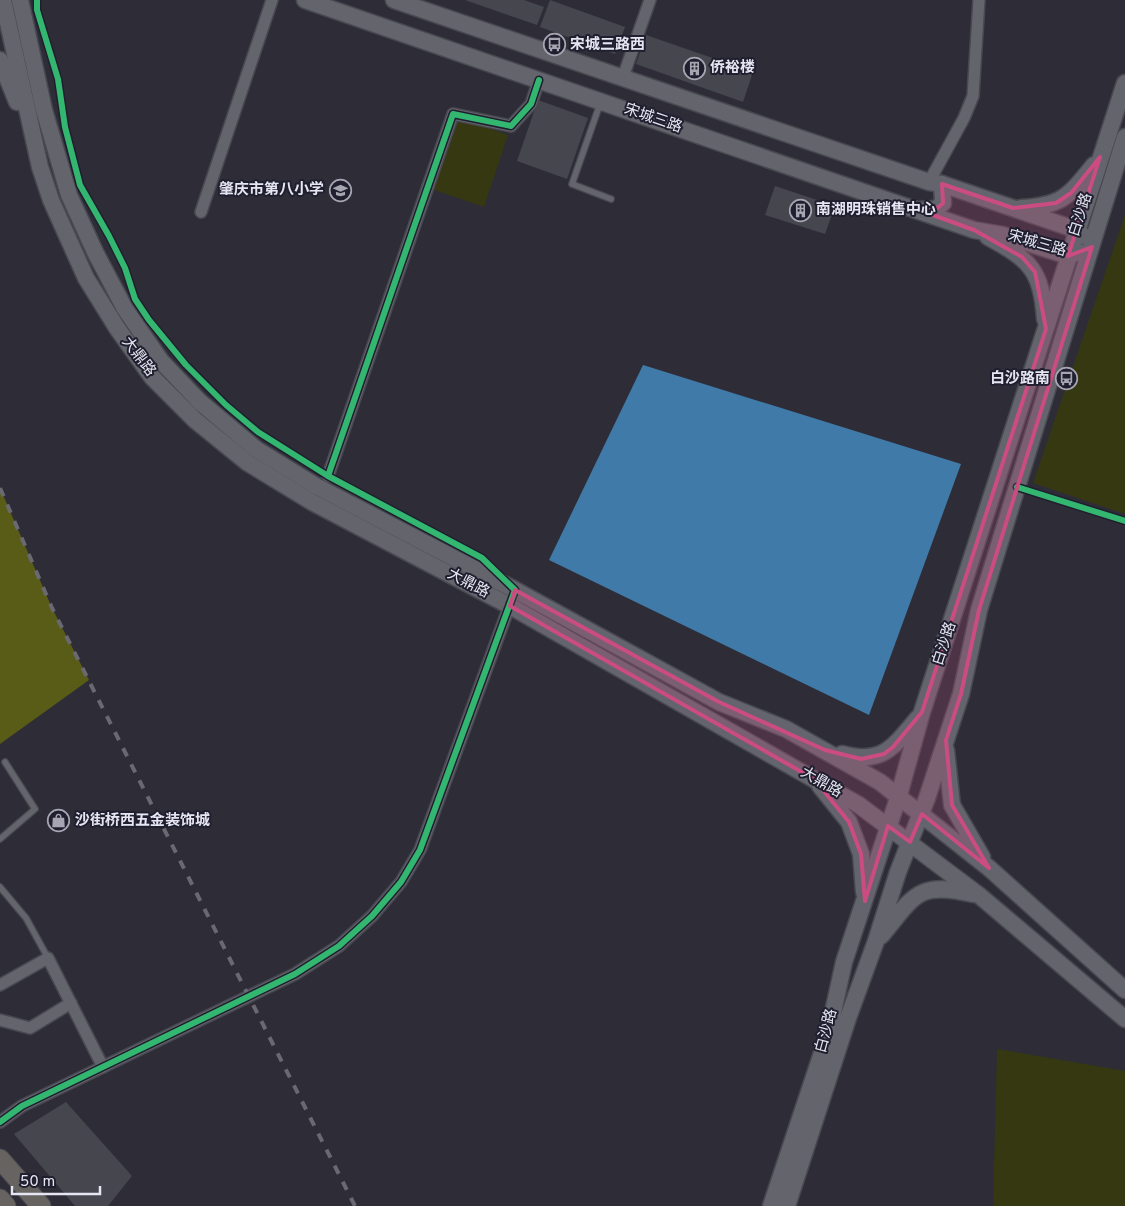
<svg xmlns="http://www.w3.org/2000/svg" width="1125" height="1206" font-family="Overpass,'Noto Sans SC',sans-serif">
<rect width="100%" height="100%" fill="#2e2d37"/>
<g fill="#363812">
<polygon points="456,117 508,135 484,207 432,189"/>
<polygon points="1125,215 1125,514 1033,483"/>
<polygon points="997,1049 1125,1071 1125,1206 993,1206"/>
</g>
<polygon fill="#585c16" points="0,488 52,608 89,680 0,744"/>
<polygon fill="#407aa8" points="643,365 961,464 869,715 549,560"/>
<g fill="#46464f">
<polygon points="465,0 524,0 544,7 537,25"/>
<polygon points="550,0 625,27 615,54 540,27"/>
<polygon points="646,35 753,72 743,102 636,64"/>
<polygon points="538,100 588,118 567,179 517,161"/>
<polygon points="775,186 835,206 825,234 765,215"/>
<polygon points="66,1102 132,1176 108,1206 75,1206 14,1134"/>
</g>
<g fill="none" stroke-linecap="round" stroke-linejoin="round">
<defs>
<g id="lane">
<polyline points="600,104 572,184 611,199"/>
<polyline points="0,839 35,809 5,762"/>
<polyline points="0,887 26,918 48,958"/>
</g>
<g id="street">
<polyline points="623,77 650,0"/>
<polyline points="929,182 964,118 973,96 979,0"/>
<polyline points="201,212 272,0"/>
<polyline points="328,476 453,114 511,126 531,104 539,80"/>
<polyline points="0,985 48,958 103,1067"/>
<polyline points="0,1020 30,1028 71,1003"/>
<polyline points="0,1122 22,1106 295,974 339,946 372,916 401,882 420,850 512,599"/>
</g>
<g id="secondary">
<polyline points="3,0 40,167 51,200 86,278 117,328 152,377 195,420 248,463 312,502 510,606 859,805 980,896 1125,1019"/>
<polyline points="20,0 44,110 69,195 95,252 125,309 161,361 200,402 256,449 316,486 515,590 719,702 786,729 880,782 989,868 1125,990"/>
<polyline points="305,0 974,230 1003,235 1068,256 1079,252"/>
<polyline points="394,0 929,182 942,184 1077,230 1083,236"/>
<polyline points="0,60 17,102"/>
<path d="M1021 208C1062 206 1069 196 1094 165"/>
<polyline points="919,210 936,209 943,203 942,184"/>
<path d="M988 237C1030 260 1041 269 1045 319"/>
<polyline points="946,750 952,805 982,857"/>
<path d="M842 754C883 765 893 747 918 718"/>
<polyline points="820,786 849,822 861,854 864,892"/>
<path d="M881 936C915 895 917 881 973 894"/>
<polyline points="771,1206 828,1035 844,962 899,795 922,712 1125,83"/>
<polyline points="787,1206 848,1018 876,941 898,872 927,798 961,694 979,610 1125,137"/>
</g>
<g id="primary">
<polyline points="0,1159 41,1206"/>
<polyline points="0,1199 6,1206"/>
</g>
</defs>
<use href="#lane" stroke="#484850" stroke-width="8"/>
<use href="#street" stroke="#484850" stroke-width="14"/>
<use href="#secondary" stroke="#484850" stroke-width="19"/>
<use href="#primary" stroke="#484850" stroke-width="21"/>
<use href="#lane" stroke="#64646c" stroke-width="5.5"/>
<use href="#street" stroke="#64646c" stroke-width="11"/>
<use href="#secondary" stroke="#64646c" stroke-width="16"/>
<use href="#primary" stroke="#666361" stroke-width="19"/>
<polyline stroke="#6a6870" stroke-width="4" stroke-dasharray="9 9" stroke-linecap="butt" points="0,488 52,608 355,1206"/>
<defs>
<g id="cycleway">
<polyline points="328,476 453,114 511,126 531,104 539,80"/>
<polyline points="1017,487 1125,521"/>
<polyline points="0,1122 22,1106 295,974 339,946 372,916 401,882 420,850 515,590 482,558 328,476 258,432 226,405 186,365 149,320 135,299 125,268 109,236 80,185 65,127 58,79 37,10 37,0"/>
</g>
</defs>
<use href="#cycleway" stroke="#201f30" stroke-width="9"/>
<use href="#cycleway" stroke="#33b770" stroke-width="6"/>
</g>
<path fill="#cb4c81" fill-opacity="0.2" stroke="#cb4c81" stroke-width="4" stroke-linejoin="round" d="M1100 157 1068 256 1092 247 979 610 961 694 946 740 952 805 989 868 922 814 910 842 888 826 865 901 861 854 849 822 814 779 510 606 515 590 719 702 825 750 861 759 884 754 893 747 922 712 1046 329 1035 272 1022 257 974 230 919 210 936 209 943 203 942 184 1013 208 1056 203 1071 193Z"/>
<defs>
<symbol id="bus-ring" viewBox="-11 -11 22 22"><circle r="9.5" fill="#201f30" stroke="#a6a5b1" stroke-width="1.5"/><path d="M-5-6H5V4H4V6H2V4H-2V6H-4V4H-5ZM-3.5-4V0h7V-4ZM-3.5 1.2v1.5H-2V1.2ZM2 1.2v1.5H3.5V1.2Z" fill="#a6a5b1"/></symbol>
<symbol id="building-ring" viewBox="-11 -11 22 22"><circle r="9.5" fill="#201f30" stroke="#a6a5b1" stroke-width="1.5"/><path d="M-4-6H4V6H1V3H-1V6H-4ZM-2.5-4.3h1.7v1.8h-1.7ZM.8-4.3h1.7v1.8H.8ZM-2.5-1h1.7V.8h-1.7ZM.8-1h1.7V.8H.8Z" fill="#a6a5b1"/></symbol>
<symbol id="school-ring" viewBox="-11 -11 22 22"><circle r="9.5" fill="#201f30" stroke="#a6a5b1" stroke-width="1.5"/><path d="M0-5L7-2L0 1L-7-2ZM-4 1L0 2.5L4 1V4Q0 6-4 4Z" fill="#a6a5b1"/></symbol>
<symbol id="shop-ring" viewBox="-11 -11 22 22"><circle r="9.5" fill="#201f30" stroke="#a6a5b1" stroke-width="1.5"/><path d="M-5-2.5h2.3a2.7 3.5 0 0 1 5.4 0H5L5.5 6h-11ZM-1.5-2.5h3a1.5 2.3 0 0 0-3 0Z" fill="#a6a5b1"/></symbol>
</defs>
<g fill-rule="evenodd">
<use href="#bus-ring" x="542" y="32" width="25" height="25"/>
<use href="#building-ring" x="682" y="56" width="25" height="25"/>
<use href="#school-ring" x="328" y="178" width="25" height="25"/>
<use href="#building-ring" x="788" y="198" width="25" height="25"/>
<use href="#bus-ring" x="1054" y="366" width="25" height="25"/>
<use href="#shop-ring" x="46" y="808" width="25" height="25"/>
</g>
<g text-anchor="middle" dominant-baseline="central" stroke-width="4" stroke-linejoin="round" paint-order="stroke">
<g font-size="15" font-weight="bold" fill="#e6e6f2" stroke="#201f30" text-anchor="start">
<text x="570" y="45">宋城三路西</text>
<text x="710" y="68">侨裕楼</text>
<text x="324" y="190" text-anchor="end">肇庆市第八小学</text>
<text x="816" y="210">南湖明珠销售中心</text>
<text x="1050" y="379" text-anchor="end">白沙路南</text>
<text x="75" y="821">沙街桥西五金装饰城</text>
</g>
<g font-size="15" fill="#e6e6f2" stroke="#201f30">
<text transform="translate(653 119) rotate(19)">宋城三路</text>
<text transform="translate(1081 215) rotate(-72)">白沙路</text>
<text transform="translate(1037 244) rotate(16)">宋城三路</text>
<text transform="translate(138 357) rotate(53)">大鼎路</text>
<text transform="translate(468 584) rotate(28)">大鼎路</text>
<text transform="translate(945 644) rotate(-72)">白沙路</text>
<text transform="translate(821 783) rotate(30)">大鼎路</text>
<text transform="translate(827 1031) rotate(-75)">白沙路</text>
</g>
</g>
<path d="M12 1186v8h88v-8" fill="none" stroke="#e6e6f2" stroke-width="2.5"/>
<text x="20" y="1186" font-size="15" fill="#e6e6f2" stroke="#201f30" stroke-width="4" paint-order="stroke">50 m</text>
</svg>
